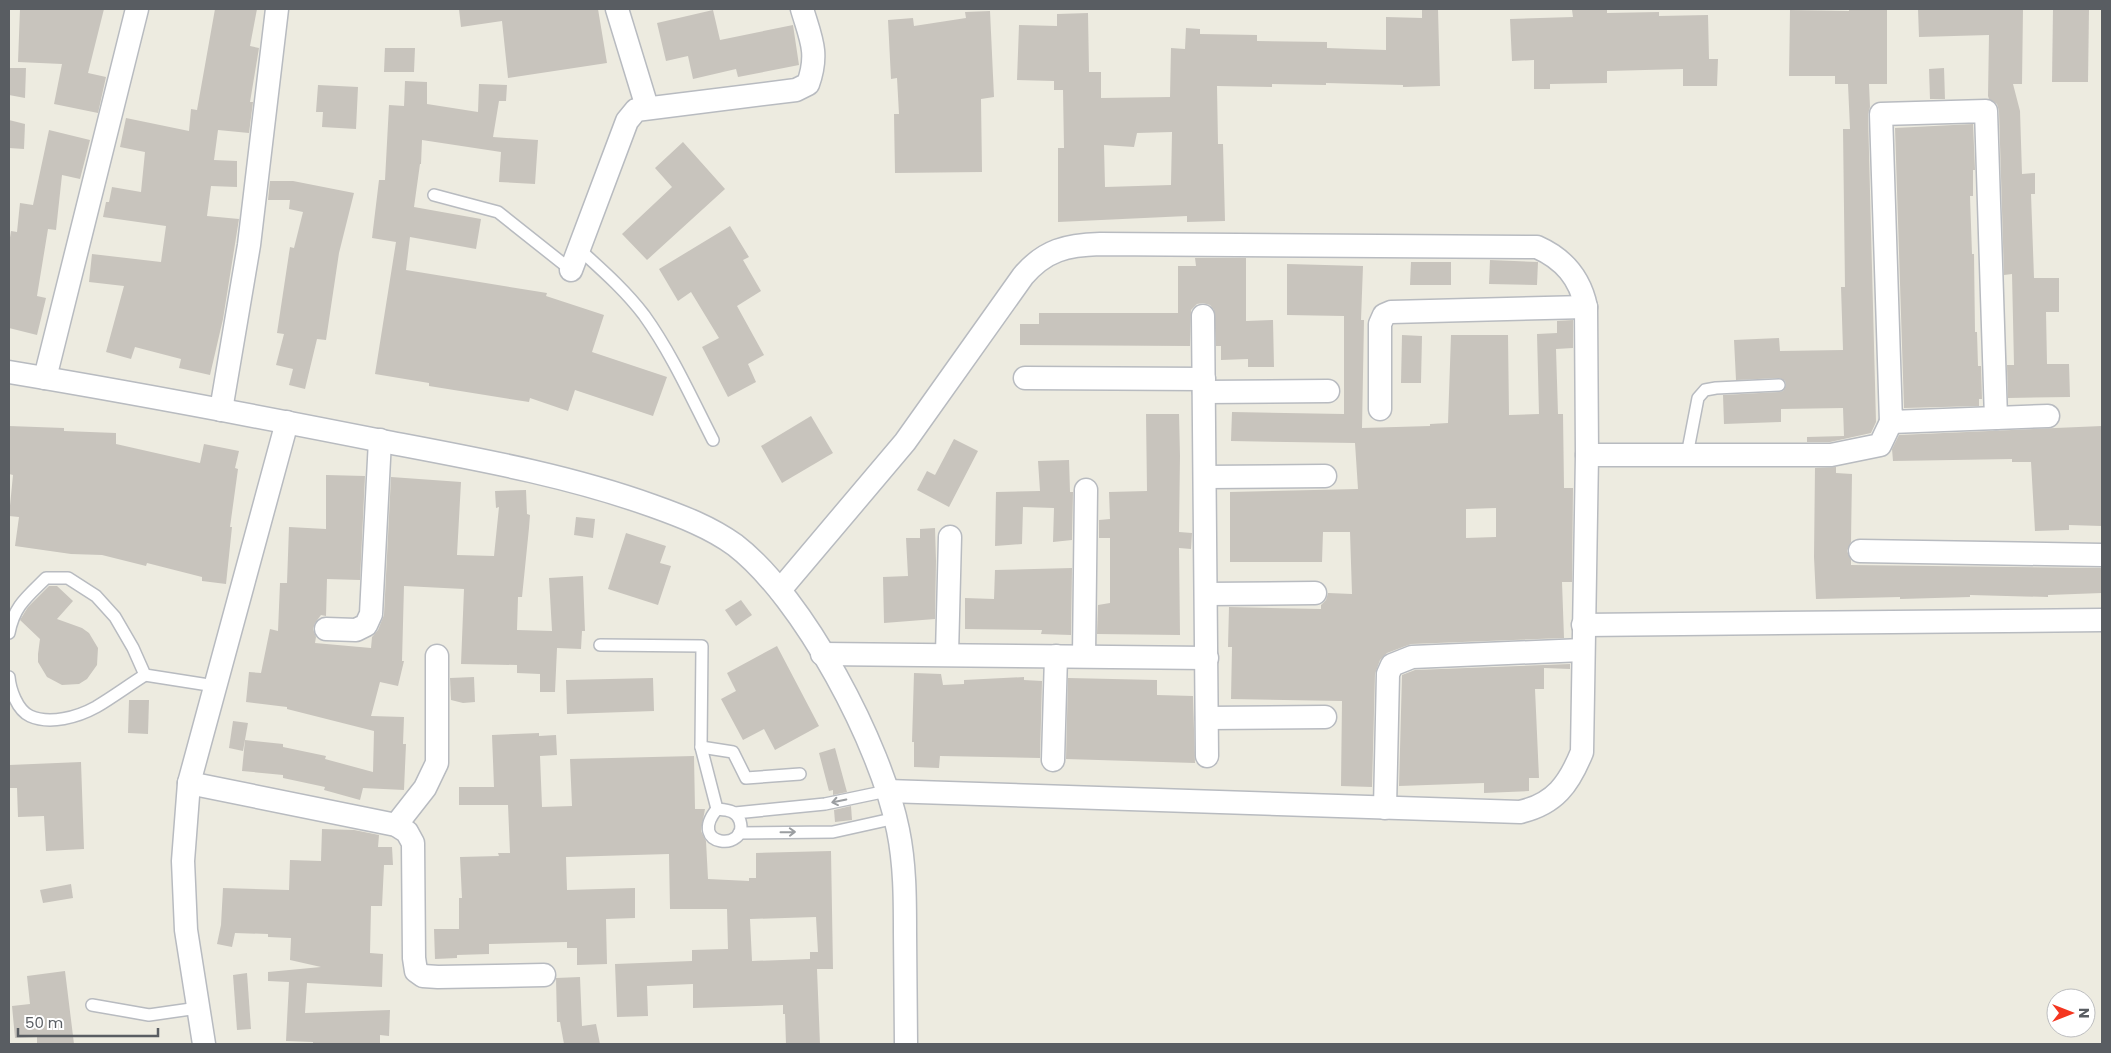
<svg xmlns="http://www.w3.org/2000/svg" width="2111" height="1053" font-family="Poppins,sans-serif">
<rect width="100%" height="100%" fill="#edebe0"/>
<g fill="#c8c4bd" fill-rule="evenodd">
<polygon points="20,9 104,9 88,73 106,77 98,113 54,104 62,64 18,62"/>
<polygon points="215,9 257,9 250,46 259,48 250,102 253,102 249,133 218,130 214,160 237,161 237,187 211,186 207,216 239,219 223,319 210,375 179,368 181,359 135,347 131,359 106,352 124,286 89,282 92,254 161,262 166,226 103,217 106,202 109,202 112,187 141,192 145,152 120,147 126,118 189,131 191,109 197,110"/>
<polygon points="459,9 598,9 607,63 508,78 502,21 461,27"/>
<path d="M1422 9H1438L1440 86 1403 87V85L1326 83V85L1272 84V87L1217 86 1218 144H1223L1225 221 1187 222V216L1058 222V148H1064L1063 90H1054V81L1017 80 1019 25 1057 26V14L1088 13 1089 72H1101V98L1170 97 1171 48 1185 49 1186 28 1200 29V34L1257 35V41L1327 42V48L1386 50V17L1422 18ZM1172 132 1171 185 1105 187 1104 145 1134 147 1137 133Z"/>
<polygon points="1607,9 1607,13 1659,12 1659,16 1708,15 1709,59 1718,59 1717,86 1683,86 1683,69 1607,71 1607,83 1550,84 1550,89 1534,89 1534,60 1512,61 1510,19 1573,17 1572,10"/>
<polygon points="1849,9 1887,9 1887,84 1869,84 1870,107 1868,114 1876,422 1871,433 1830,442 1807,442 1807,437 1844,436 1843,408 1781,409 1781,422 1724,424 1723,395 1779,392 1783,391 1786,385 1785,381 1779,378 1736,380 1734,340 1779,338 1780,351 1843,350 1841,287 1845,287 1843,129 1850,129 1848,84 1835,84 1835,76 1789,76 1790,10 1849,11"/>
<polygon points="1918,9 2023,9 2022,84 2013,84 2020,111 2022,174 2035,173 2035,194 2031,194 2034,278 2059,278 2059,312 2046,312 2047,364 2069,364 2070,397 2008,398 2007,365 2014,365 2012,274 2004,275 1999,111 1997,104 1989,99 1988,96 1989,35 1919,37"/>
<polygon points="2053,9 2089,9 2088,82 2052,82"/>
<polygon points="713,10 720,40 793,25 799,65 738,77 736,69 693,79 688,56 666,61 657,23"/>
<polygon points="990,11 994,97 981,99 982,172 895,173 894,114 899,114 897,78 891,79 888,20 913,18 914,26 966,18 965,12"/>
<polygon points="385,48 415,48 414,72 384,72"/>
<polygon points="9,68 26,68 25,98 9,95"/>
<polygon points="1944,68 1945,99 1930,99 1929,69"/>
<polygon points="405,81 427,82 427,104 478,112 479,84 507,85 506,101 499,101 493,137 538,140 535,184 499,182 501,152 422,140 421,164 420,164 414,207 481,219 476,249 410,237 406,270 547,293 546,296 604,315 592,352 667,377 653,416 575,390 568,411 530,398 529,402 429,386 429,383 375,374 396,242 372,238 379,180 385,180 389,105 404,106"/>
<polygon points="318,85 358,87 356,129 322,127 323,112 316,112"/>
<polygon points="9,120 25,124 24,149 9,148"/>
<polygon points="1973,124 1975,170 1973,170 1973,196 1970,196 1972,254 1974,254 1975,332 1977,332 1978,366 1981,366 1982,399 1979,399 1979,406 1904,408 1895,128"/>
<polygon points="49,130 90,140 80,179 62,175 56,230 48,229 37,296 46,298 37,335 9,328 9,244 11,231 17,232 20,203 33,205"/>
<polygon points="683,142 725,189 647,260 622,234 672,187 655,168"/>
<polygon points="270,181 293,181 354,193 339,253 326,340 317,339 305,389 289,385 293,369 276,365 284,334 277,333 290,247 294,248 303,212 289,209 290,200 268,200"/>
<polygon points="730,226 749,257 743,260 761,291 737,306 764,355 748,364 756,382 728,397 702,347 719,338 691,292 678,301 659,269"/>
<polygon points="1195,258 1246,258 1246,321 1273,320 1274,367 1248,367 1248,359 1221,360 1221,346 1216,346 1214,310 1210,305 1203,303 1197,304 1191,310 1190,346 1020,345 1020,324 1039,324 1039,313 1178,313 1178,266 1196,266"/>
<polygon points="1490,260 1538,262 1537,285 1489,284"/>
<polygon points="1411,262 1451,262 1451,285 1410,285"/>
<path d="M1287 264 1363 266 1361 320H1364L1362 428 1430 426V424L1448 423 1451 335H1508L1509 415 1539 414 1537 334 1557 333V321L1573 320V348L1556 349 1558 414H1563L1564 488H1573L1572 582H1562L1564 638 1411 644 1387 653 1380 660 1375 674 1372 787 1341 786 1342 701 1231 699 1232 647H1228L1229 607 1321 609V605L1326 600 1328 593 1352 594 1350 532H1323L1322 562H1230V492L1358 489 1355 443 1231 441 1232 412 1344 414V316L1287 315ZM1496 508V537L1466 538V509Z"/>
<polygon points="1402,335 1422,336 1421,383 1401,383"/>
<polygon points="1146,414 1179,414 1180,456 1179,532 1192,533 1191,549 1179,548 1180,635 1097,634 1098,605 1110,603 1110,538 1099,538 1099,520 1110,519 1109,492 1147,491"/>
<polygon points="811,416 833,453 782,483 761,446"/>
<polygon points="9,426 64,428 64,431 116,433 116,444 200,463 204,444 239,451 235,468 238,469 230,527 232,527 226,584 202,581 202,577 147,563 146,566 102,555 71,554 15,546 19,517 9,516 13,475 9,474"/>
<polygon points="2102,426 2102,526 2069,525 2069,530 2035,531 2031,462 2012,462 2012,459 1893,461 1892,449 1899,435"/>
<polygon points="954,439 978,451 949,507 917,490 927,471 935,475"/>
<polygon points="1069,460 1070,492 1073,492 1072,540 1053,542 1054,508 1023,507 1022,544 995,546 996,492 1040,491 1038,461"/>
<polygon points="1836,467 1836,473 1852,474 1851,542 1847,551 1851,560 1851,565 2102,568 2102,593 2048,595 2048,597 1970,595 1970,597 1900,599 1900,597 1816,599 1814,557 1815,468"/>
<polygon points="326,475 365,476 360,580 327,579 326,616 321,615 315,623 313,629 316,637 315,643 371,648 372,637 378,630 384,615 391,477 461,482 457,555 494,556 499,507 496,508 495,491 526,490 527,514 530,515 529,528 522,597 518,597 517,630 552,631 549,578 583,576 585,631 582,631 581,649 557,648 555,692 540,692 540,674 517,673 517,665 461,664 464,589 404,586 402,661 404,661 398,686 380,682 371,716 404,717 403,744 406,744 404,790 363,788 360,800 324,790 325,787 283,778 283,775 242,771 245,740 283,744 283,747 326,756 325,759 373,772 374,731 287,709 287,707 246,702 249,672 261,673 270,629 278,631 280,583 287,583 289,527 326,529"/>
<polygon points="576,517 595,519 593,538 574,535"/>
<polygon points="935,528 936,561 935,619 884,623 883,577 908,576 906,538 920,538 920,529"/>
<polygon points="626,533 666,546 660,563 671,566 658,605 608,589"/>
<polygon points="1072,568 1071,635 1041,634 1042,630 965,629 965,598 994,599 995,570"/>
<polygon points="49,586 57,586 73,601 57,619 82,628 89,633 98,648 97,665 87,679 79,684 62,685 47,677 38,662 38,654 40,639 20,620 28,607"/>
<polygon points="741,600 752,615 736,626 725,610"/>
<polygon points="777,646 819,726 775,750 764,729 743,740 721,699 736,691 727,673"/>
<polygon points="1570,664 1570,669 1544,668 1544,689 1535,689 1539,778 1529,778 1529,791 1484,793 1484,783 1399,786 1402,675 1415,670"/>
<polygon points="914,673 941,674 943,685 964,684 964,680 1024,677 1024,680 1042,681 1040,758 940,756 939,768 914,767 914,742 912,742"/>
<polygon points="474,677 475,702 463,703 451,700 450,678"/>
<polygon points="653,678 654,711 567,714 566,680"/>
<polygon points="1068,678 1157,680 1157,695 1193,696 1195,763 1066,759"/>
<polygon points="129,700 149,700 148,734 128,733"/>
<polygon points="233,721 248,723 243,751 229,748"/>
<path d="M539 733V736L556 735 557 755 540 756 542 807 572 806 570 759 694 756 695 809H705L701 831 706 841 708 879 749 881V878H756V853L831 851 833 969H817L820 1044H786L785 1014H783V1005L693 1008V984L647 986 648 1016 617 1017 615 964 692 961V950L728 949 727 909H670L669 854 566 857 567 890 635 888V918L606 919 607 964 577 965V948H567V942L489 944V954L457 955V958L435 959 434 929H459V898H462L460 857 499 856 498 853H510L508 805H459V787H494L492 735ZM816 917 818 952H810V959L752 961 750 919Z"/>
<polygon points="835,748 847,792 833,795 833,790 829,791 819,753"/>
<polygon points="81,762 84,849 46,851 44,816 18,817 17,788 9,788 9,765"/>
<polygon points="851,806 852,820 835,822 834,810"/>
<polygon points="322,829 354,830 379,835 378,847 392,847 393,865 384,865 382,906 371,906 370,953 383,954 382,987 307,983 305,1013 390,1010 389,1036 380,1035 380,1044 313,1044 313,1042 286,1041 289,982 268,981 268,972 321,967 290,960 291,938 268,937 268,934 235,933 232,947 217,944 221,925 223,888 289,890 290,860 321,861"/>
<polygon points="71,884 73,898 43,903 40,890"/>
<polygon points="65,971 74,1044 37,1044 37,1037 15,1038 12,1006 30,1004 27,976"/>
<polygon points="247,973 251,1029 237,1030 233,975"/>
<polygon points="580,977 582,1026 596,1024 600,1044 564,1044 560,1022 557,1022 556,978"/>
</g>
<g fill="none" stroke-linecap="round" stroke-linejoin="round">
<defs>
<g id="lane">
<polyline points="434,195 498,212 571,270"/>
<path d="M579 249C602 270 625 290 644 315 672 354 691 397 713 440"/>
<polyline points="1687,455 1698,398 1705,390 1716,388 1779,385"/>
<path d="M9 633C14 606 27 597 46 578H68L96 596 115 617 133 648 145 675 215 686"/>
<polyline points="600,645 702,646 701,747 717,809"/>
<path d="M9 677C10 689 17 710 30 716 50 725 78 717 96 707 113 697 129 685 145 675"/>
<polyline points="701,747 733,752 746,778 800,774"/>
<path d="M717 809C727 810 736 810 740 821 749 852 686 847 717 809Z"/>
<polyline points="735,813 825,804 887,791"/>
<polyline points="739,833 833,832 896,818"/>
<polyline points="92,1005 149,1015 198,1008"/>
</g>
<g id="street">
<polyline points="617,9 647,107"/>
<polygon points="1986,111 1996,418 1891,422 1881,114"/>
<path d="M571 270 627 121 636 110 796 90 808 84C819 53 811 39 802 9"/>
<polyline points="1203,316 1207,756"/>
<path d="M9 372C135 393 261 417 387 442 476 459 567 475 653 506 681 516 710 527 735 545 804 598 881 745 898 830 905 864 905 899 905 933 905 970 906 1007 906 1044"/>
<polyline points="45,378 137,9"/>
<polyline points="1025,378 1204,379"/>
<polyline points="1204,392 1328,391"/>
<polyline points="1380,409 1380,324 1384,315 1391,312 1586,307"/>
<polyline points="221,410 249,245 277,9"/>
<polyline points="1996,418 2048,416"/>
<polyline points="1587,455 1831,455 1880,445 1891,422"/>
<polyline points="1205,477 1325,476"/>
<polyline points="1860,551 2102,555"/>
<path d="M780 590 905 442 1023 276C1045 250 1067 245 1100 244L1537 247C1564 259 1580 278 1586 307L1587 455 1582 752C1569 784 1555 804 1520 812L887 791"/>
<polyline points="1206,594 1315,593"/>
<polyline points="1583,625 2102,620"/>
<polyline points="326,629 356,630 366,625 371,614 380,440"/>
<polyline points="822,654 1207,658"/>
<polyline points="947,654 950,537"/>
<polyline points="1084,656 1086,490"/>
<polyline points="1207,718 1325,717"/>
<polyline points="1053,760 1056,656"/>
<polyline points="189,783 396,825 407,832 413,843 414,958 416,971 423,976 438,977 544,975"/>
<polyline points="1385,808 1388,674 1392,665 1412,657 1583,650"/>
<polyline points="396,825 425,788 437,763 437,656"/>
<polyline points="204,1044 186,930 183,861 189,783 287,422"/>
</g>
</defs>
<use href="#lane" stroke="#b8bbc0" stroke-width="14"/>
<use href="#street" stroke="#b8bbc0" stroke-width="25"/>
<use href="#lane" stroke="#fff" stroke-width="11"/>
<use href="#street" stroke="#fff" stroke-width="22"/>
</g>
<defs><path id="oneway-shaft" d="M-6 0H5M1.5-3L5.5 0L1.5 3" fill="none" stroke-width="1.6" stroke-linecap="round" stroke-linejoin="round" transform="scale(1.25)"/></defs>
<g stroke="#9b9ea1">
<use href="#oneway-shaft" transform="translate(839 801) rotate(168)"/>
<use href="#oneway-shaft" transform="translate(788 832) rotate(-1)"/>
</g>
<rect width="2111" height="1053" fill="none" stroke="#595d62" stroke-width="20"/>
<g transform="translate(2071 1013) rotate(90)"><circle r="24" fill="#ffffff" stroke="#bdbec0"/>
<path d="M0-4L9 19L0 12L-9 19Z" fill="#f4351f"/>
<text y="-8" font-size="14" font-weight="bold" text-anchor="middle" fill="#595d62">N</text>
</g>
<path d="M18 1028v8h140v-8" fill="none" stroke="#595d62" stroke-width="2.5"/>
<text x="25" y="1028" font-size="15" fill="#595d62" stroke="#ffffff" stroke-width="4" paint-order="stroke">50 m</text>
</svg>
